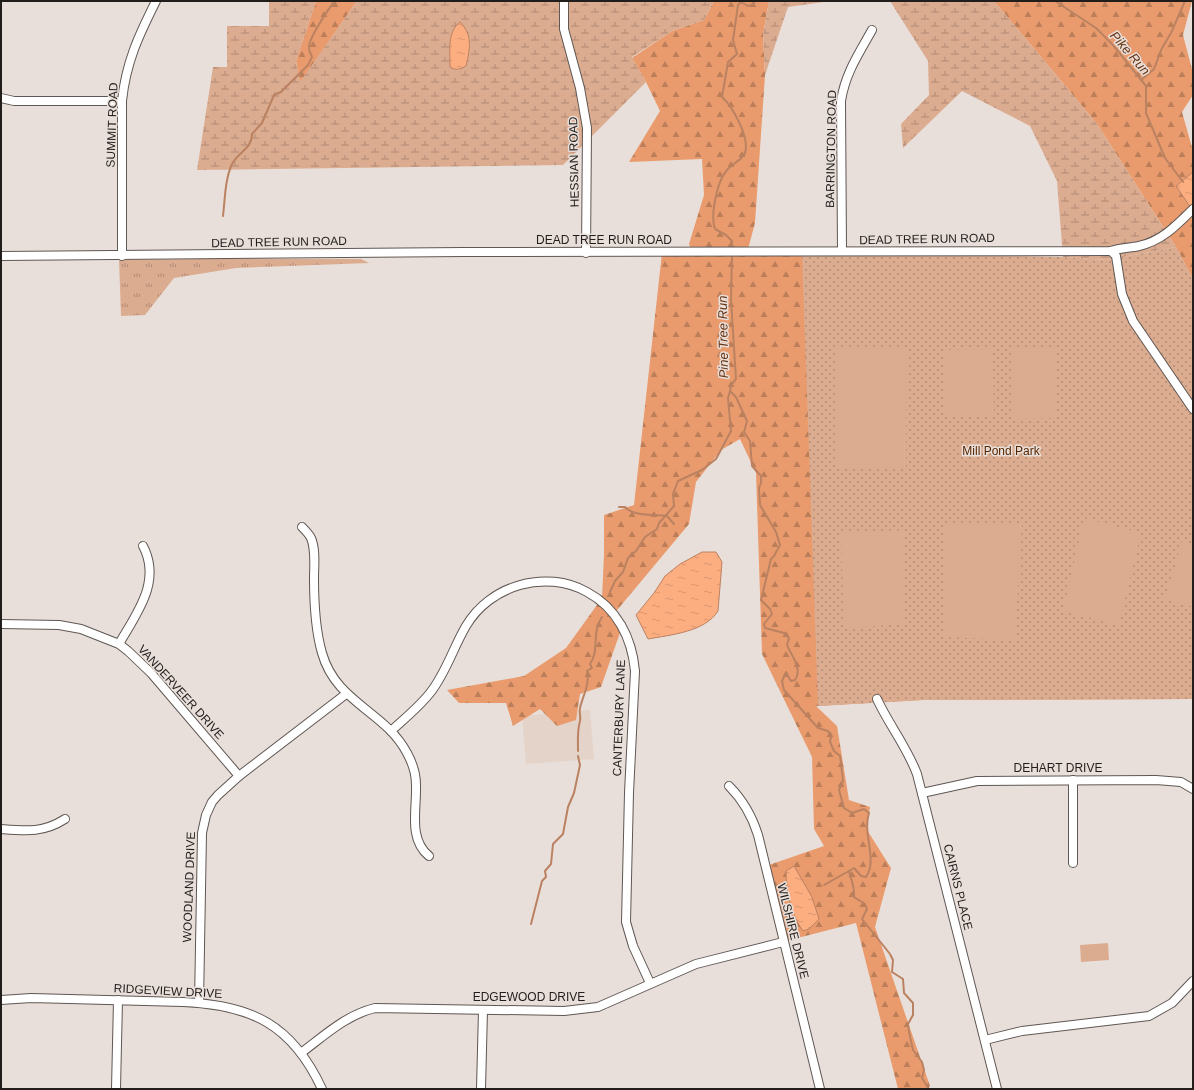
<svg xmlns="http://www.w3.org/2000/svg" width="1194" height="1090" font-family="Arial,sans-serif">
<defs>
<pattern id="grass-tufts" width="24" height="20" patternUnits="userSpaceOnUse"><rect width="24" height="20" fill="#dcac90"/><path d="M3 7l-1-3M5 7V3M7 7l1-3M15 17l-1-3M17 17v-4M19 17l1-3" fill="none" stroke="#b28b75"/></pattern>
<pattern id="forest-firs" width="22" height="20" patternUnits="userSpaceOnUse"><rect width="22" height="20" fill="#e99b6d"/><path d="M5 1l3.5 6h-7zM16 11l3.5 6h-7z" fill="#bc7e59"/></pattern>
<pattern id="wetland-marsh" width="20" height="14" patternUnits="userSpaceOnUse"><rect width="20" height="14" fill="#dcac90"/><path d="M1 5h8M5 5V1M11 12h8M15 12V8" fill="none" stroke="#b28b75"/></pattern>
<pattern id="park-dots" width="8" height="8" patternUnits="userSpaceOnUse"><rect width="8" height="8" fill="#dcac90"/><path d="M2 2h.1M6 6h.1" fill="none" stroke="#b28b75" stroke-width="1.8" stroke-linecap="round"/></pattern>
<pattern id="water-ripples" width="26" height="14" patternUnits="userSpaceOnUse"><rect width="26" height="14" fill="#fdae80"/><path d="M2 4q2-2 4 0t4 0M15 11q2-2 4 0t4 0" fill="none" stroke="#d9956e"/></pattern>
</defs>
<rect width="100%" height="100%" fill="#e9dfda"/>
<polygon fill="#e4d3c9" points="590,710 594,759 526,764 522,716"/>
<polygon fill="url(#grass-tufts)" points="203,259 361,259 369,263 236,268 174,278 145,315 121,316 119,260"/>
<g fill="url(#forest-firs)">
<polygon points="316,1 357,1 300,83 296,61"/>
<polygon points="714,1 769,1 763,35 765,75 755,223 748,249 802,252 1091,259 1193,699 923,700 816,706 837,726 849,800 870,807 867,830 891,868 875,927 930,1086 927,1089 898,1089 856,923 782,942 763,867 824,846 814,829 812,757 762,654 756,473 740,439 721,450 696,482 689,524 613,615 622,627 601,687 580,694 576,720 557,726 540,709 513,726 506,703 459,703 447,690 524,676 566,648 602,598 604,554 604,515 634,505 662,253 693,253 689,244 704,195 702,159 629,162 660,111 646,82 632,58 672,31 704,20"/>
<polygon points="994,1 1192,1 1183,35 1193,73 1193,95 1182,112 1193,151 1193,279 1176,247 1097,124"/>
</g>
<g fill="url(#wetland-marsh)">
<polygon points="269,1 316,1 296,61 300,82 357,1 714,1 704,20 672,31 632,57 646,82 563,165 197,170 213,67 227,67 227,26 269,26"/>
<polygon points="769,1 831,1 788,7 765,75 763,35"/>
<polygon points="890,1 994,1 1097,124 1176,247 1107,260 1063,257 1057,181 1030,126 962,91 903,148 901,124 929,95 928,61"/>
</g>
<polygon fill="url(#park-dots)" points="1176,247 1193,279 1193,699 923,700 818,706 802,252 1063,257 1107,260"/>
<g fill="#dcac90">
<polygon points="907,347 906,467 835,469 835,349"/>
<polygon points="1056,347 1056,418 1012,419 1012,348"/>
<polygon points="993,349 994,415 944,417 944,350"/>
<polygon points="1084,518 1141,533 1119,625 1063,611"/>
<polygon points="944,525 1022,525 1015,640 945,637"/>
<polygon points="905,530 905,624 844,628 841,533"/>
<polygon points="1182,541 1193,544 1193,607 1165,599"/>
<polygon points="1108,943 1109,960 1081,962 1080,945"/>
</g>
<g fill="url(#water-ripples)" stroke="#bb8262">
<path d="M460 22C473 35 470 49 466 66 461 69 456 71 450 67 450 51 447 32 460 22Z"/>
<polygon points="1193,172 1193,211 1176,186"/>
<path d="M702 552H716L722 562 718 611C705 632 670 635 648 639L636 615 654 593 665 576 680 564Z"/>
<path d="M794 866 812 897 819 919 809 929 803 931C791 915 786 890 786 871Z"/>
</g>
<g fill="none" stroke-linecap="round" stroke-linejoin="round">
<g stroke="#bb8262" stroke-width="2">
<polyline points="1055,1 1096,28 1113,45 1146,86 1146,113 1165,158 1183,182"/>
<polyline points="1141,80 1154,69 1162,48 1171,33 1185,1"/>
<path d="M223 216C225 199 225 179 232 164 238 152 252 149 252 134L262 123 274 95 281 92 308 65 312 57C311 54 309 51 309 48 308 39 329 8 335 1"/>
<path d="M732 250V241L726 235 715 229C710 216 717 181 727 170 732 164 742 160 745 153 750 138 733 107 722 97L728 62 737 54 733 40 738 5 741 2 748 6 752 5 755 1"/>
<path d="M732 255 731 300 736 379 731 385 730 391 736 397 747 421 744 432 750 441 752 466 761 476V483L759 488 760 505 776 532 780 545 774 556 771 559 761 600 770 609 772 614 764 624 765 628 784 633 789 638 787 645C791 655 803 669 795 680L791 681 786 672 782 681 784 690 818 728 828 731 831 737 830 742 834 751 840 756 841 763 843 781 839 790 844 808 852 813 864 809 869 813C862 833 878 860 866 877L861 876 854 868 849 871C851 880 855 887 854 897L865 904 867 909 862 919 890 954 893 960 892 972 903 979 904 993 913 1003V1015L908 1024 909 1032 913 1050 922 1062 924 1070 922 1078 929 1089"/>
<path d="M619 507H625C634 517 654 514 667 516L674 524"/>
<polyline points="610,592 615,581 623,572 628,558 636,551 645,537 657,529 659,523 674,506 673,494 678,481 702,470 716,459 731,431 728,398 730,391"/>
<path d="M578 751C578 740 577 731 580 721 581 717 579 712 580 708 583 695 590 685 587 671L592 668 590 664C600 650 591 633 602 617"/>
<polyline points="824,885 849,871"/>
<polyline points="531,924 542,881 546,877 545,871 551,864 553,844 563,834 568,807 574,793 580,765 578,756"/>
</g>
<defs>
<g id="minor">
<polyline points="564,1 564,29 580,88 587,128 586,253"/>
<polyline points="1,98 14,101 122,101"/>
<path d="M842 251 841 101C845 74 859 53 872 30"/>
<polyline points="1111,251 1116,256 1122,294 1133,321 1193,409"/>
<path d="M1 256 463 252 1111 251C1120 248 1130 248 1139 246 1162 241 1177 225 1193 209"/>
<path d="M122 256V101C126 62 139 35 156 1"/>
<path d="M302 527C305 530 309 534 311 538 316 550 314 566 314 578 314 602 315 629 322 653 336 703 385 711 407 753 412 762 416 774 416 785 417 809 408 839 429 856"/>
<polyline points="1,624 59,625 81,629 119,644 128,651 151,673 239,776"/>
<path d="M119 644C136 614 162 582 143 546"/>
<path d="M877 699C889 725 907 747 917 774L997 1089"/>
<path d="M391 731C404 719 419 707 430 693 446 673 453 648 466 626 490 585 546 569 587 592 617 608 632 638 635 671L629 793 626 922 633 946 650 983"/>
<polyline points="1073,780 1073,863"/>
<path d="M729 786C743 800 752 816 758 835L820 1089"/>
<polyline points="922,793 977,781 1156,780 1181,782 1193,789"/>
<path d="M1 829C26 831 43 833 65 819"/>
<path d="M1 1000 31 998 183 1002C251 1005 292 1024 322 1089"/>
<polyline points="199,1003 202,833 206,815 212,802 218,795 239,776 346,694"/>
<polyline points="985,1040 1022,1031 1149,1016 1172,1003 1193,981"/>
<path d="M301 1053C325 1035 346 1015 375 1008L564 1011 598 1007 696 964 783 942"/>
<polyline points="116,1089 118,1000"/>
<polyline points="481,1089 483,1010"/>
</g>
</defs>
<use href="#minor" stroke="#5f5753" stroke-width="10"/>
<use href="#minor" stroke="#fff" stroke-width="8"/>
</g>
<g text-anchor="middle" dominant-baseline="central" stroke-width="3" stroke-linejoin="round" paint-order="stroke">
<g font-size="12" fill="#201d1b" stroke="#e9dfda">
<text transform="translate(112 125) rotate(-88)">SUMMIT ROAD</text>
<text transform="translate(831 149) rotate(-89)">BARRINGTON ROAD</text>
<text transform="translate(574 162) rotate(-91)">HESSIAN ROAD</text>
<text transform="translate(927 239) rotate(-1)">DEAD TREE RUN ROAD</text>
<text x="604" y="240">DEAD TREE RUN ROAD</text>
<text transform="translate(279 242) rotate(-1)">DEAD TREE RUN ROAD</text>
<text transform="translate(181 692) rotate(48)">VANDERVEER DRIVE</text>
<text transform="translate(619 718) rotate(-88)">CANTERBURY LANE</text>
<text x="1058" y="768">DEHART DRIVE</text>
<text transform="translate(189 887) rotate(-88)">WOODLAND DRIVE</text>
<text transform="translate(958 887) rotate(76)">CAIRNS PLACE</text>
<text transform="translate(793 931) rotate(76)">WILSHIRE DRIVE</text>
<text transform="translate(168 991) rotate(3)">RIDGEVIEW DRIVE</text>
<text x="529" y="997">EDGEWOOD DRIVE</text>
</g>
<g font-size="12" fill="#562601" stroke="#e9dfda">
<text x="1001" y="451">Mill Pond Park</text>
</g>
<g font-size="13" font-style="italic" fill="#663413" stroke="#e9dfda">
<text transform="translate(1130 53) rotate(49)">Pike Run</text>
<text transform="translate(723 337) rotate(-91)">Pine Tree Run</text>
</g>
</g>
<rect width="1194" height="1090" fill="none" stroke="#201d1b" stroke-width="4"/>
</svg>
